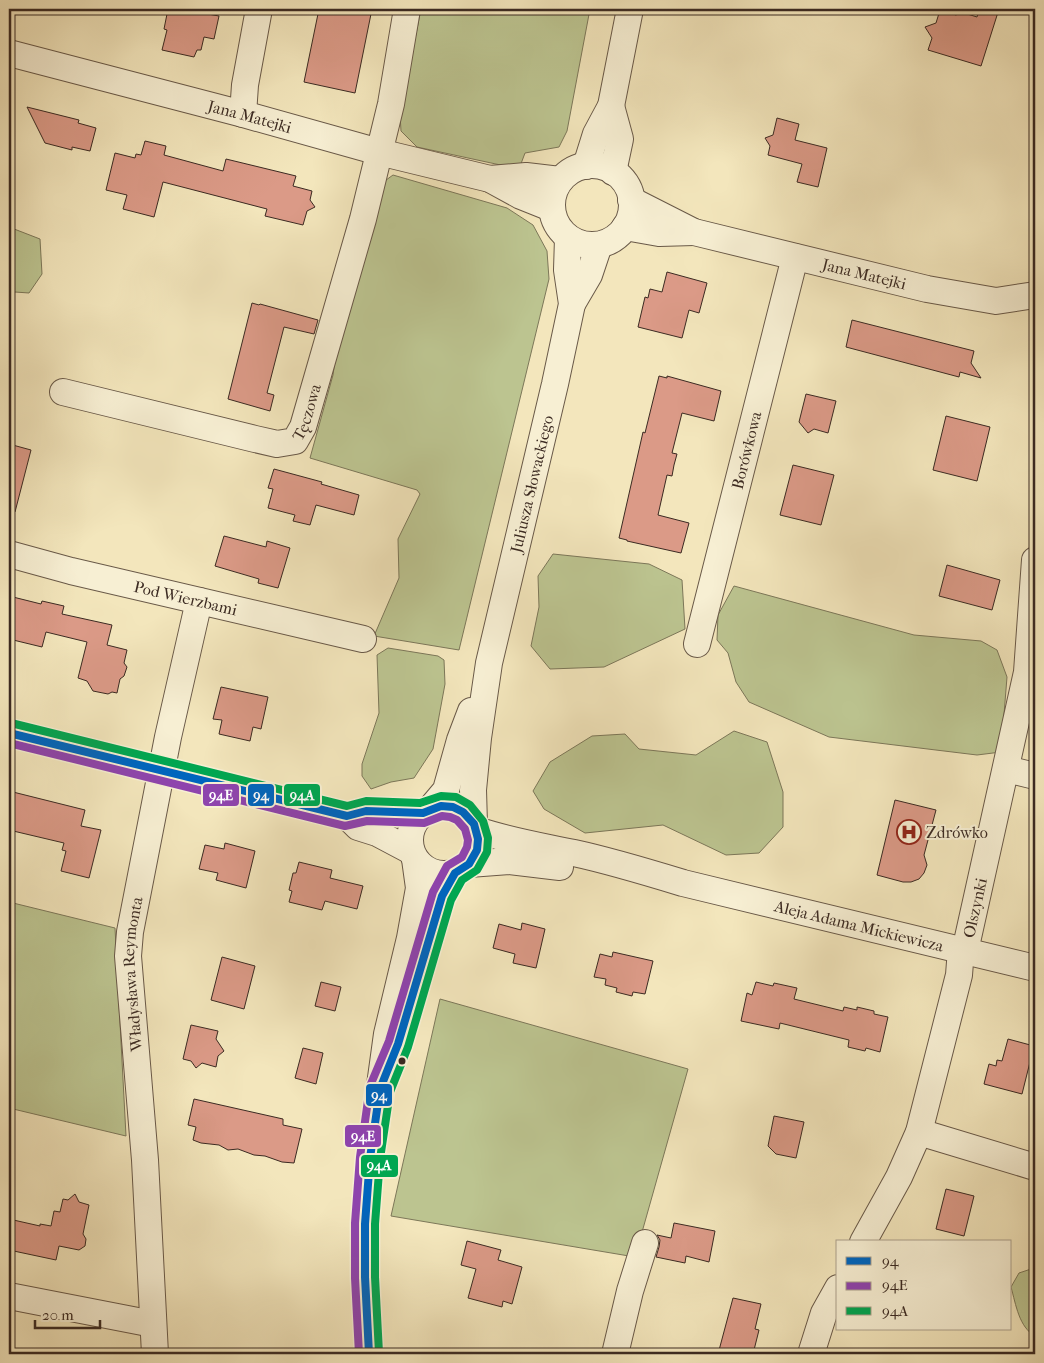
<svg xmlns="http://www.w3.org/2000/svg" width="1044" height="1363" font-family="'IM FELL French Canon',serif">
<rect width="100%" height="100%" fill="#f3e6bc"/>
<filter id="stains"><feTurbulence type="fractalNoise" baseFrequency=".004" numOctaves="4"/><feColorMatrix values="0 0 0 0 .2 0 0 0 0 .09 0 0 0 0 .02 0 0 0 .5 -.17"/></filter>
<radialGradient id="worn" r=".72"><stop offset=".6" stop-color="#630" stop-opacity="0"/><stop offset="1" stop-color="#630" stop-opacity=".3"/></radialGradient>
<g fill="#bcc490" stroke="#7c7759">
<polygon points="421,9 590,9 567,131 559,147 525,153 519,169 417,147 401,131 400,114"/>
<polygon points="393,175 507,208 533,225 547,251 549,279 459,650 374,636 399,578 398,539 420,494 417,490 310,458 333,375 340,323 382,183"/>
<polygon points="9,227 40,239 42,274 29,293 15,292 9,299"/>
<polygon points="553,554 649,564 682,580 685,629 604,667 550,669 531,646 539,607 538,576"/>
<polygon points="734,586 914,635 981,641 997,650 1007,677 1001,752 977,755 829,737 749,702 736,682 728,653 717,640 718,615"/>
<polygon points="388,648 438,656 444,660 445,684 433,749 414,778 391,782 371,789 362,776 362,764 379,713 377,655"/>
<polygon points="734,731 767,742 783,792 783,827 759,853 726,855 663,825 585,833 544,809 533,791 550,762 592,736 625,734 639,749 696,755"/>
<polygon points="9,902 115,928 126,1136 9,1108"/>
<polygon points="440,999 688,1069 635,1257 391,1216"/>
<path d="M1031 1269H1035V1336C1019 1327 1016 1305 1011 1287L1019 1273Z"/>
</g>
<g fill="#db9a87" stroke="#3b2a22">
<polygon points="168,9 209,9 208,14 219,16 214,39 204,37 201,50 197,50 194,57 162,50 167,30 164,29"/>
<polygon points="319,9 372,9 355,93 304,82"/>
<polygon points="979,9 999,9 981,66 928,50 932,38 925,27 936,23 940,10 956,15 961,12 977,17"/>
<polygon points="27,107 79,120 78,123 96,128 90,151 72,147 72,150 45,143"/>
<polygon points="777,118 799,124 795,140 827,148 818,187 797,182 802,164 768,155 770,146 765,138 773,135"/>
<polygon points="145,141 166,146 164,155 223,171 226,159 296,176 293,186 312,191 310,200 315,207 307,211 303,225 265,216 267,209 163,182 154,217 123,209 127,195 106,190 115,153 135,158 136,154 141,155"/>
<polygon points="667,272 707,283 699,313 689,310 682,338 638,327 645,297 648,298 650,289 662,292"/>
<polygon points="252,303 259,305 260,304 318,320 314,334 284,327 267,393 274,395 270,411 228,399"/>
<polygon points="852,320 974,351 971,363 981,378 960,372 959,377 846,347"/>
<polygon points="659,376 667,378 667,376 721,391 714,421 682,413 672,453 677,454 674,465 672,476 667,475 658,515 689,523 681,553 627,541 627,540 619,538 643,432 645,433"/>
<polygon points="806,394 836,401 828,433 814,429 808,433 799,422"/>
<polygon points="946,416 990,427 977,481 933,470"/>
<polygon points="9,444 31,450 15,512 9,511"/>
<polygon points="793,465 834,475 821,525 780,515"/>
<polygon points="274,469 322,482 321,484 359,495 354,515 316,505 310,525 293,521 295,515 268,508 273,489 268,488"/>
<polygon points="224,536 266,547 267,541 290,548 278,588 258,583 259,579 215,566"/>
<polygon points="947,565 1000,580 992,610 939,596"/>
<polygon points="9,596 41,604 42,601 64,606 62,614 112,625 107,645 127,650 124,663 127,667 124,676 120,679 117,693 112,692 108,694 93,691 87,681 78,678 87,642 46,632 42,647 9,639"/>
<polygon points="221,687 268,697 261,729 253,727 250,741 219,734 222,720 213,719"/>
<polygon points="9,791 85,810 81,826 101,830 89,878 61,871 66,851 62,850 64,843 9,830"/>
<polygon points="895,800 936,810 924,855 927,865 924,873 919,879 911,882 903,882 877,875"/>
<polygon points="225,843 255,851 246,888 216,880 218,873 199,869 205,845 224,849"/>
<polygon points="299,862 332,870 330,878 363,886 357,909 325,901 322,910 289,902 292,891 289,890 293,873 296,873"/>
<polygon points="522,923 545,929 536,968 513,963 515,954 493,948 499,924 521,930"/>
<polygon points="613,952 653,961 645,994 633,992 632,996 616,992 617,988 605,985 606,979 594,977 600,954 612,957"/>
<polygon points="222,957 255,966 244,1009 211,1000"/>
<polygon points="321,982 341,987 335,1011 315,1006"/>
<polygon points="756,982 773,986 774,983 797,988 794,999 843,1011 844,1007 857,1010 857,1007 874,1011 874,1014 888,1017 880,1052 866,1048 865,1051 848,1047 849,1040 780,1023 779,1029 741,1021 747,993 752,995"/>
<polygon points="191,1025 218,1031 216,1039 224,1051 218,1056 216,1067 202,1063 196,1068 191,1061 183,1059"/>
<polygon points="1008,1039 1034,1046 1022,1094 984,1084 989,1064 996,1066 997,1060 1002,1061"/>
<polygon points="303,1048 323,1053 316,1084 295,1078"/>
<polygon points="194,1099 283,1119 283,1125 302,1129 294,1163 282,1162 265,1156 254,1155 238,1149 228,1150 219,1145 201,1143 193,1140 196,1127 188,1125"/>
<polygon points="774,1116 804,1122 796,1158 776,1154 768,1146"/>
<polygon points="946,1189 974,1196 964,1236 936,1229"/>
<polygon points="75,1194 79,1202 89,1205 83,1234 86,1239 85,1246 79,1250 59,1246 56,1260 9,1250 9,1219 40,1226 40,1224 51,1226 54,1211 60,1212 63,1199 68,1200"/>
<polygon points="674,1223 715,1231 709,1262 686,1256 685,1263 656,1257 659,1247 660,1240 657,1235 671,1238"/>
<polygon points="467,1241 501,1250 498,1260 522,1267 512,1304 503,1301 502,1307 468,1298 476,1269 461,1265"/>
<polygon points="733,1298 761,1304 755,1329 759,1330 753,1354 718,1354"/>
</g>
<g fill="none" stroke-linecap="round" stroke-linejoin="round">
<defs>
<g id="minor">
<path id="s1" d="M9 53 243 114 379 152 490 179 521 196 551 208"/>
<polyline points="611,106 620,139 613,172"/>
<polyline points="243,114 245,85 259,9"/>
<circle cx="592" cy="205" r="40"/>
<polyline points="586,166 596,134 611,106 630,9"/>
<polyline points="490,179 526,176 560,180"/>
<path id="s2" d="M631 200 694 232 927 289 996 301 1035 295"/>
<polyline points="625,227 659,233 694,232"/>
<polyline points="572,304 589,275 599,245"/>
<path id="s3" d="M63 392 255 439 277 444 295 441 303 427 363 219 391 104 407 9"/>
<path id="s4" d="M9 554 71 571 363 639"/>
<path id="s5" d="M697 644 795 257"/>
<polyline points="9,733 275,799 347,816 366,811 391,813 423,813"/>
<polyline points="1006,769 1035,776"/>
<circle cx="444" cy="840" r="34"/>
<polyline points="430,809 446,790 460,740 471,711"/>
<polyline points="347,816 358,827 377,833 411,851"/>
<path id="s6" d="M474 824 473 790 478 738 489 663 555 384 572 304 567 270 568 238"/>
<path id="s7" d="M477 830C509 841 541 846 574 853 611 861 647 872 683 883L1035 968"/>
<polyline points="469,864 509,861 560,867"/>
<polyline points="418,977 442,896 455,873"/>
<polyline points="919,1132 1035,1167"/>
<path id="s8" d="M863 1242 899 1177 919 1132 959 975 960 962 965 951 1027 672 1035 560"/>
<polyline points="9,1296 153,1324"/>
<path id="s9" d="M155 1354 145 1160 128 956 130 932 168 737 199 601"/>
<polyline points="369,1354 365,1277 365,1224 370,1158 387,1034 410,938 419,888 415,859"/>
<polyline points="615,1354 630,1291 645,1243"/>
<polyline points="811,1354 824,1313 838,1288"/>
</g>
</defs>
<use href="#minor" stroke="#695948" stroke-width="28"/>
<use href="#minor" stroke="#f7efd3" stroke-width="26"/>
<defs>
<polyline id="bus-1" points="9,733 347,816 366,811 423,813 441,806 453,807 463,812 474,824 478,839 477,850 469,864 455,873 442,896 398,1044 380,1089 370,1158 365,1224 365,1277 369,1354"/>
<polyline id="bus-2" points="9,743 345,826 367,821 424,823 442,816 450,817 457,820 465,829 468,840 467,847 462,857 447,866 433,892 389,1041 370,1086 360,1157 355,1223 355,1278 359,1354"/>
<polyline id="bus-3" points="11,723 347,806 366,801 420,803 441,796 456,797 470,805 483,821 488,838 487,852 477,870 462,880 451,900 408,1047 390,1092 380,1159 375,1224 375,1277 379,1353"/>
</defs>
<use href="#bus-1" stroke="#f7efd3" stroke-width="11"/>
<use href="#bus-2" stroke="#f7efd3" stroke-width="11"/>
<use href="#bus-3" stroke="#f7efd3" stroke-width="11"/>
<use href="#bus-1" stroke="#0065bd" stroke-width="8"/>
<use href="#bus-2" stroke="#8e44ad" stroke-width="8"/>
<use href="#bus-3" stroke="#00a651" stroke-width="8"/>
</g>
<defs>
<symbol id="hospital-ring" viewBox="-11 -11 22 22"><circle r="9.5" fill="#f7efd3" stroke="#8f2418" stroke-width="1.5"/><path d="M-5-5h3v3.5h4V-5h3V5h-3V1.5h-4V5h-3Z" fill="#8f2418"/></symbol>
</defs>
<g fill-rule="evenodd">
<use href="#hospital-ring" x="895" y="818" width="28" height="28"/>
</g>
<circle fill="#3b2a22" stroke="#f7efd3" stroke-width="2" cx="402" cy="1061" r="4.5"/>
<g text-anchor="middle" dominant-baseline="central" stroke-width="4" stroke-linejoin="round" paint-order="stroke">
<g font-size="16" fill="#3b2a22" stroke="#f7efd3">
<text stroke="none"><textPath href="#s1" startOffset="249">Jana Matejki</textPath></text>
<text stroke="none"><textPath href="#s2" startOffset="246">Jana Matejki</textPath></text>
<text stroke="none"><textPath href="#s3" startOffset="270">Tęczowa</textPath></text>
<text stroke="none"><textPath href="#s5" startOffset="200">Borówkowa</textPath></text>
<text stroke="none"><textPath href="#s6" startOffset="346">Juliusza Słowackiego</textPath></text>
<text stroke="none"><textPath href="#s4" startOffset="182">Pod Wierzbami</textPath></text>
<text stroke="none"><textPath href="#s8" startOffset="355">Olszynki</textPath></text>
<text stroke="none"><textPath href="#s7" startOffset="394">Aleja Adama Mickiewicza</textPath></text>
<text stroke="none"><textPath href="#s9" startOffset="381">Władysława Reymonta</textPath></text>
</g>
<g font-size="16" fill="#3b2a22" stroke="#f7efd3" text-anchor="start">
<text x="926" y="832">Zdrówko</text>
</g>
</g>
<g stroke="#f7efd3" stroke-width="2">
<rect x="247" y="783" width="28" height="24" rx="5" fill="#0065bd"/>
<rect x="283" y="783" width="38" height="24" rx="5" fill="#00a651"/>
<rect x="202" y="783" width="38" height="24" rx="5" fill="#8e44ad"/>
<rect x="365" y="1083" width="28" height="24" rx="5" fill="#0065bd"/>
<rect x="344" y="1124" width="38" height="24" rx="5" fill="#8e44ad"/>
<rect x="360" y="1154" width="39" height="24" rx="5" fill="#00a651"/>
</g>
<g font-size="14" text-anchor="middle" font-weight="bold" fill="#fff">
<text x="261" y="800">94</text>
<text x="302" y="800">94A</text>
<text x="221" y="800">94E</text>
<text x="379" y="1100">94</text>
<text x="363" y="1141">94E</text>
<text x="379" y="1170">94A</text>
</g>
<rect width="1044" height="1363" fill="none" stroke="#f3e6bc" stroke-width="30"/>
<rect x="10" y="10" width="1024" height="1343" fill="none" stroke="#3b2a22" stroke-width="2.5"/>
<rect x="15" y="15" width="1014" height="1333" fill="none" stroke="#3b2a22"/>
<rect x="836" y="1240" width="175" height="90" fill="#f7efd3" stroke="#aca08c"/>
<rect x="846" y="1257" width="25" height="8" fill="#0065bd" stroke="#aca08c"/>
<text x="882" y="1266" font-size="15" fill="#3b2a22">94</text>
<rect x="846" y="1282" width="25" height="8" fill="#8e44ad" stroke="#aca08c"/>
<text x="882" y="1290" font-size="15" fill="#3b2a22">94E</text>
<rect x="846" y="1307" width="25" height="8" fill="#00a651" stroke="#aca08c"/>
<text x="882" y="1316" font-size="15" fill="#3b2a22">94A</text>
<path d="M35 1320v8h65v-8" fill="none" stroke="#3b2a22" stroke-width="2.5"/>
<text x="42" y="1320" font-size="15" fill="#3b2a22" stroke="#f7efd3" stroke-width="4" paint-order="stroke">20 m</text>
<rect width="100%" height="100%" filter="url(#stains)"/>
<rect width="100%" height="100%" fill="url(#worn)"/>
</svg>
